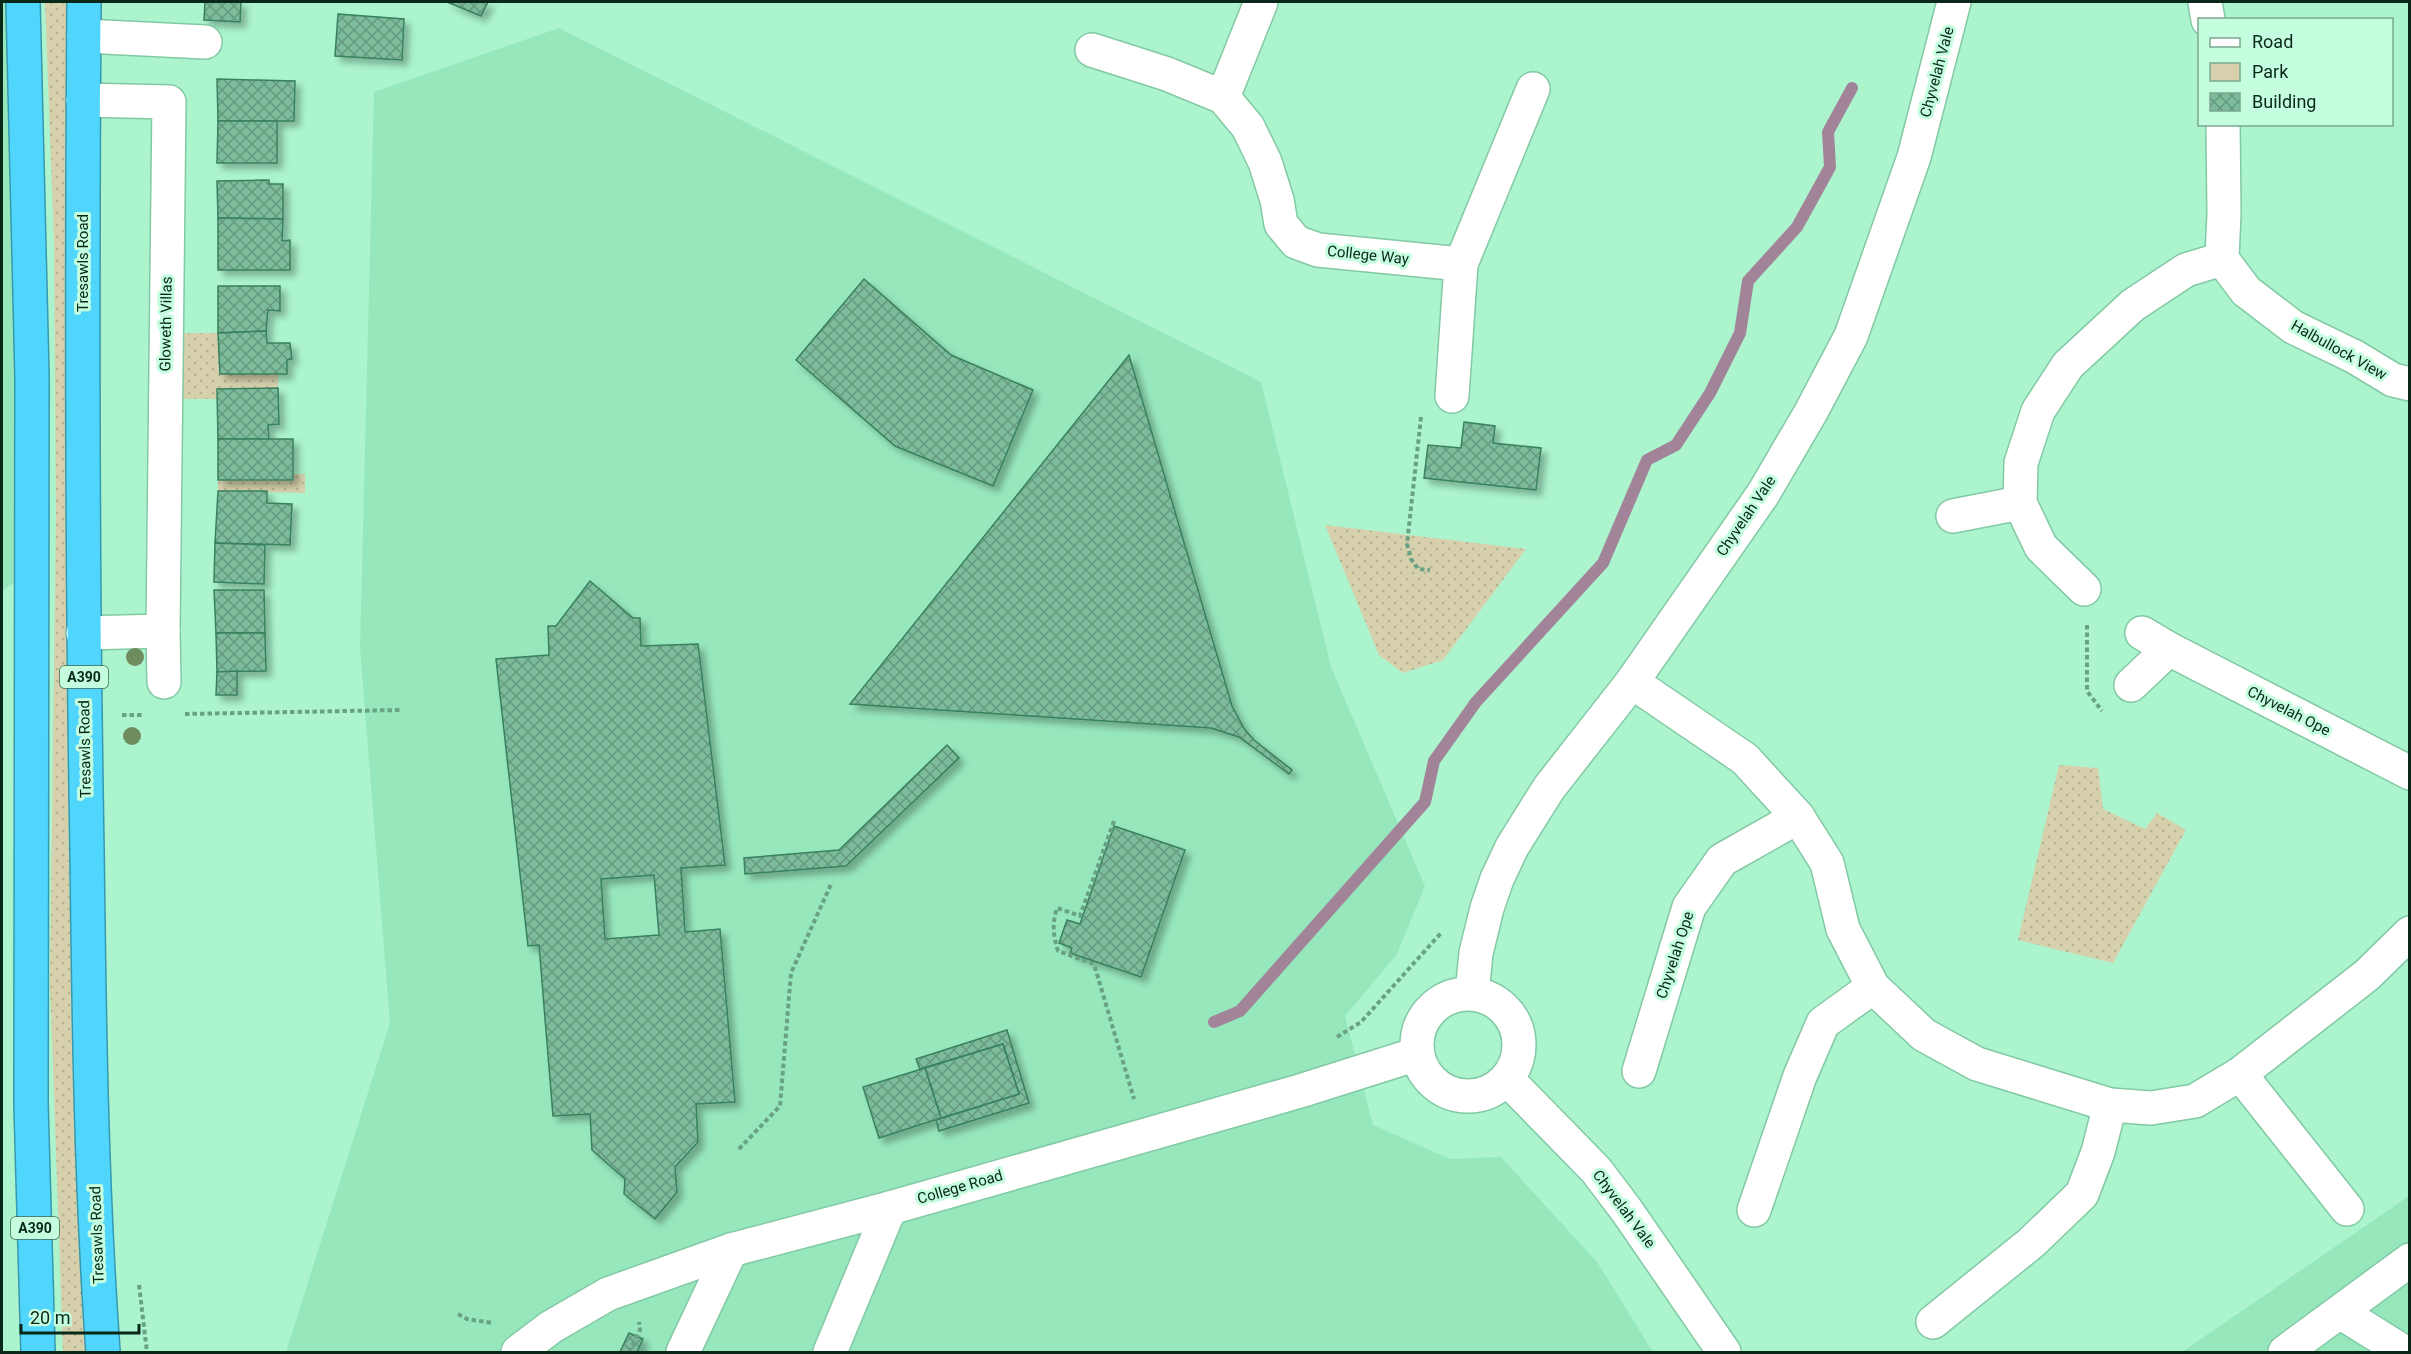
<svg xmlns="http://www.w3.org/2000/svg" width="2411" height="1354" font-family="Roboto,sans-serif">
<defs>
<pattern id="green-dots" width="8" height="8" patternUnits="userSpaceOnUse" patternTransform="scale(1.5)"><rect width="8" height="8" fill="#d6d1ac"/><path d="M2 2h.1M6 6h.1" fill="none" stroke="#b6b393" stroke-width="1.8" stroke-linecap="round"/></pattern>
<pattern id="building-cross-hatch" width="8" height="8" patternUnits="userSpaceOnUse" patternTransform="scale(1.5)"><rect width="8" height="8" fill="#7dbc9b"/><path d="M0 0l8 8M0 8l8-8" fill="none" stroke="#65997e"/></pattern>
<filter id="shadow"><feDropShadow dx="5.5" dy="5.5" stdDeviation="3" flood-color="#0004"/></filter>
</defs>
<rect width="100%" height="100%" fill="#abf4cd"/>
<g fill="#97e7bd">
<polygon points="2,2 23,2 30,572 2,591"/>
<polygon points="559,28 1261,382 1331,667 1425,886 1397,954 1345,1016 1373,1125 1450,1159 1501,1157 1597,1262 1653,1352 286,1352 390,1023 360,648 374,92"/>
<polygon points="2409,1196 2409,1352 2182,1352"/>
</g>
<g fill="url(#green-dots)">
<path d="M45 2H66C67 115 64 228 65 341 66 678 67 1016 86 1352H63L50 982 56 518 54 242Z"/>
<polygon points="183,333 218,333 220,374 278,373 278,388 218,389 218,399 183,399"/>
<polygon points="293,474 305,474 305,493 218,491 218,480 292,480"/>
<polygon points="1325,525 1526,549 1443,660 1403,673 1379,655"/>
<polygon points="2059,765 2098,768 2103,809 2145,829 2157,813 2186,830 2113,963 2018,940"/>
</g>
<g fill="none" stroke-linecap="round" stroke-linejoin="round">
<polyline stroke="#a28499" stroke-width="12" points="1214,1022 1240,1011 1425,802 1434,761 1476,702 1603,563 1647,460 1676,445 1710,393 1740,333 1748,281 1797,227 1830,167 1828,132 1852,88"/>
</g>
<g fill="url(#building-cross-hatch)" stroke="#38805e" stroke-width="1.5" fill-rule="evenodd" filter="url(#shadow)">
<polygon points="205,2 241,2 240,22 204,20"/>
<polygon points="447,2 488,2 481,16"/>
<polygon points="338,14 404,19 402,60 335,56"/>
<polygon points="217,79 295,81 294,121 218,121"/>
<polygon points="218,121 277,121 277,163 217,163"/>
<polygon points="269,180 269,184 283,184 283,219 218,218 217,181"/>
<polygon points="218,218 283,219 282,241 290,240 290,270 218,270"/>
<polygon points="864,279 951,355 1033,390 993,486 895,446 796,360"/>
<polygon points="218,286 280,286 280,311 268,310 266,331 218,333"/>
<polygon points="266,331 267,343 290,343 292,359 287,360 287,374 220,374 218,333"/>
<polygon points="1129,355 1232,706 1245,730 1254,740 1292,770 1289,774 1239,737 1211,728 850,704"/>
<polygon points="278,388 279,424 268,425 269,439 218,439 217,389"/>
<polygon points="1464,422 1495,426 1493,443 1541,448 1536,490 1424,478 1428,445 1461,448"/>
<rect x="218" y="439" width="75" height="41"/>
<polygon points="218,491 267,491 267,503 292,504 290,545 215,543"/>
<polygon points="215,543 265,545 264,584 214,582"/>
<path d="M590 581 633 618H640L641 646 698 644 725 865 681 868 685 932 720 929 735 1102 696 1104 698 1142 675 1167 677 1192 655 1219 624 1194 625 1179 592 1150 590 1114 553 1116 539 945 528 946 496 659 549 655 548 626H556ZM654 875 659 935 605 939 601 879Z"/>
<polygon points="214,590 264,590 265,633 216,633"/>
<polygon points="216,633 265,633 266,671 217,672"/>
<polygon points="237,671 237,695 216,695 217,672"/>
<polygon points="947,745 959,758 846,866 745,874 744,858 839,850"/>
<polygon points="1114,826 1185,850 1141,977 1070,953 1072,948 1059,943 1067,920 1080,924"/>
<polygon points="1007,1030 1029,1103 939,1131 936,1120 1019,1094 1003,1044 920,1069 916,1059"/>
<polygon points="1003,1044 1019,1094 941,1118 925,1068"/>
<polygon points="925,1068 941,1118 879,1138 863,1087"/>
<polygon points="629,1333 643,1339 637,1352 620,1352"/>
</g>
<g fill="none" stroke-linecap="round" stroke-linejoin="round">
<defs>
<g id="minor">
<polyline points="2205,2 2208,20"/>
<polyline points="84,36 205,42"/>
<polyline points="1092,50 1167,74 1223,97 1261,2"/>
<polyline points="1223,97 1248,127 1265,162 1277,200 1281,224 1296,242 1318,250 1461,264 1533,89"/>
<polyline points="2223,124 2224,213 2222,259 2246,291 2293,327 2355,357 2393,380 2410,384"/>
<polyline points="1452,396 1461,264"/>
<polyline points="1953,516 2020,503"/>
<polyline points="2084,589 2041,547 2020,503 2021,463 2038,411 2068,365 2133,305 2186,270 2222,259"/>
<polyline points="163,631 164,682"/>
<polyline points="83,633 163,631 169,102 83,100"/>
<polyline points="2142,633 2169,649 2410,773"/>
<polyline points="1632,682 1745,759 1798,817 1827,863 1843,929 1873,987 1924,1035 1977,1064 2110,1105 2151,1108 2195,1101 2240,1074 2367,975 2410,933"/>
<polyline points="2131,685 2169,649"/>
<polyline points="1472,993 1476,953 1487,908 1497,879 1512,847 1549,788 1632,682 1763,494 1811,412 1851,336 1914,157 1954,2"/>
<circle cx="1468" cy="1045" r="51"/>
<polyline points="1639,1071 1689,907 1722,860 1798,817"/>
<polyline points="2240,1074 2347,1209"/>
<polyline points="1507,1079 1596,1170 1627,1211 1724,1352"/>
<polyline points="1754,1210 1800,1076 1823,1023 1873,987"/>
<polyline points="2340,1312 2404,1352"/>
<polyline points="1933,1322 2031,1243 2082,1194 2098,1152 2110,1105"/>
<polyline points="518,1352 551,1327 608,1294 731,1250 890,1208 1300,1091 1417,1054"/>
<polyline points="683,1352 731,1250"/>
<polyline points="830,1352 890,1208"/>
<polyline points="2285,1352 2410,1260"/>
</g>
<g id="highway">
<polyline points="23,2 32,377 31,1104 38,1352"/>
<path d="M84 2C82 284 82 567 87 850 89 1018 91 1185 103 1352"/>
</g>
</defs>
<use href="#minor" stroke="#82c9a4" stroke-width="36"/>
<use href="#highway" stroke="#3799ae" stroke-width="36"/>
<g stroke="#69a185" stroke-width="4" stroke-dasharray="4.5 3" stroke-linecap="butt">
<polyline points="1421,417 1407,544 1411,559 1418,569 1430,570"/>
<polyline points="2087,625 2087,691 2102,711"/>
<polyline points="185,714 400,710"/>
<polyline points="122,715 144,715"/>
<path d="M1114 821 1080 916 1057 908C1052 923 1053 935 1058 951L1094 964 1134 1099"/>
<polyline points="1337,1037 1361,1022 1441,933"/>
<polyline points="739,1149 780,1106 791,973 832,882"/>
<polyline points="139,1285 147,1352"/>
<polyline points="458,1314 467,1319 493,1323"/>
<polyline points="629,1352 640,1330 639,1322"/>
</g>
<use href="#minor" stroke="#fff" stroke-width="33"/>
<use href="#highway" stroke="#50d6fd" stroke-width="33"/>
</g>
<g fill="#6f8c5e">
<circle cx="135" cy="657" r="9"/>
<circle cx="132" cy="736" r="9"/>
</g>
<g text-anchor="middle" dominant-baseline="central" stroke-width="6" stroke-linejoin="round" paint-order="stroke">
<g fill="#c4fede" stroke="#416855" stroke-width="1.5">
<rect x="60" y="666" width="48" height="22" rx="4.5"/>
<rect x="11" y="1217" width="48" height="22" rx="4.5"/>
</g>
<g font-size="14" font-weight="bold" fill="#09281a">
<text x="84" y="677">A390</text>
<text x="35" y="1228">A390</text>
</g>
<g font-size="15" fill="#09281a" stroke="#c4fede">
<text transform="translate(1937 72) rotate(-75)">Chyvelah Vale</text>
<text transform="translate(1368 255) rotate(6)">College Way</text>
<text transform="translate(83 263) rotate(-90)">Tresawls Road</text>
<text transform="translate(166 324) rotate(-89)">Gloweth Villas</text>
<text transform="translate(2339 350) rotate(29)">Halbullock View</text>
<text transform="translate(1746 516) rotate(-56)">Chyvelah Vale</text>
<text transform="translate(2289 711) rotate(27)">Chyvelah Ope</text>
<text transform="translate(85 749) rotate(-91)">Tresawls Road</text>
<text transform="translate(1675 955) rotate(-72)">Chyvelah Ope</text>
<text transform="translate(960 1187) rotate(-16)">College Road</text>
<text transform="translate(1624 1209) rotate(53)">Chyvelah Vale</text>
<text transform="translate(97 1235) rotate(-92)">Tresawls Road</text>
</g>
</g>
<rect width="2411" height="1354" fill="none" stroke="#09281a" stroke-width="6"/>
<rect x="2198" y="18" width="195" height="108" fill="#c4fede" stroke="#79a890" stroke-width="1.5"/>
<rect x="2210" y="38" width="30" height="9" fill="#ffffff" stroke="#79a890" stroke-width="1.5"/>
<text x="2252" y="48" font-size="18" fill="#09281a">Road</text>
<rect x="2210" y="63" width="30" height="18" fill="#d6d1ac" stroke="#79a890" stroke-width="1.5"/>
<text x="2252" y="78" font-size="18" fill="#09281a">Park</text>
<rect x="2210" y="93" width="30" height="18" fill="url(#building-cross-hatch)" stroke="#79a890" stroke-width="1.5"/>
<text x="2252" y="108" font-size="18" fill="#09281a">Building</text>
<path d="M21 1324v9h118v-9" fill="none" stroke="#09281a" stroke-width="3"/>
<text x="30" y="1324" font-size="18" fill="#09281a" stroke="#c4fede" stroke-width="4.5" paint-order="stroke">20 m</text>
</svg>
